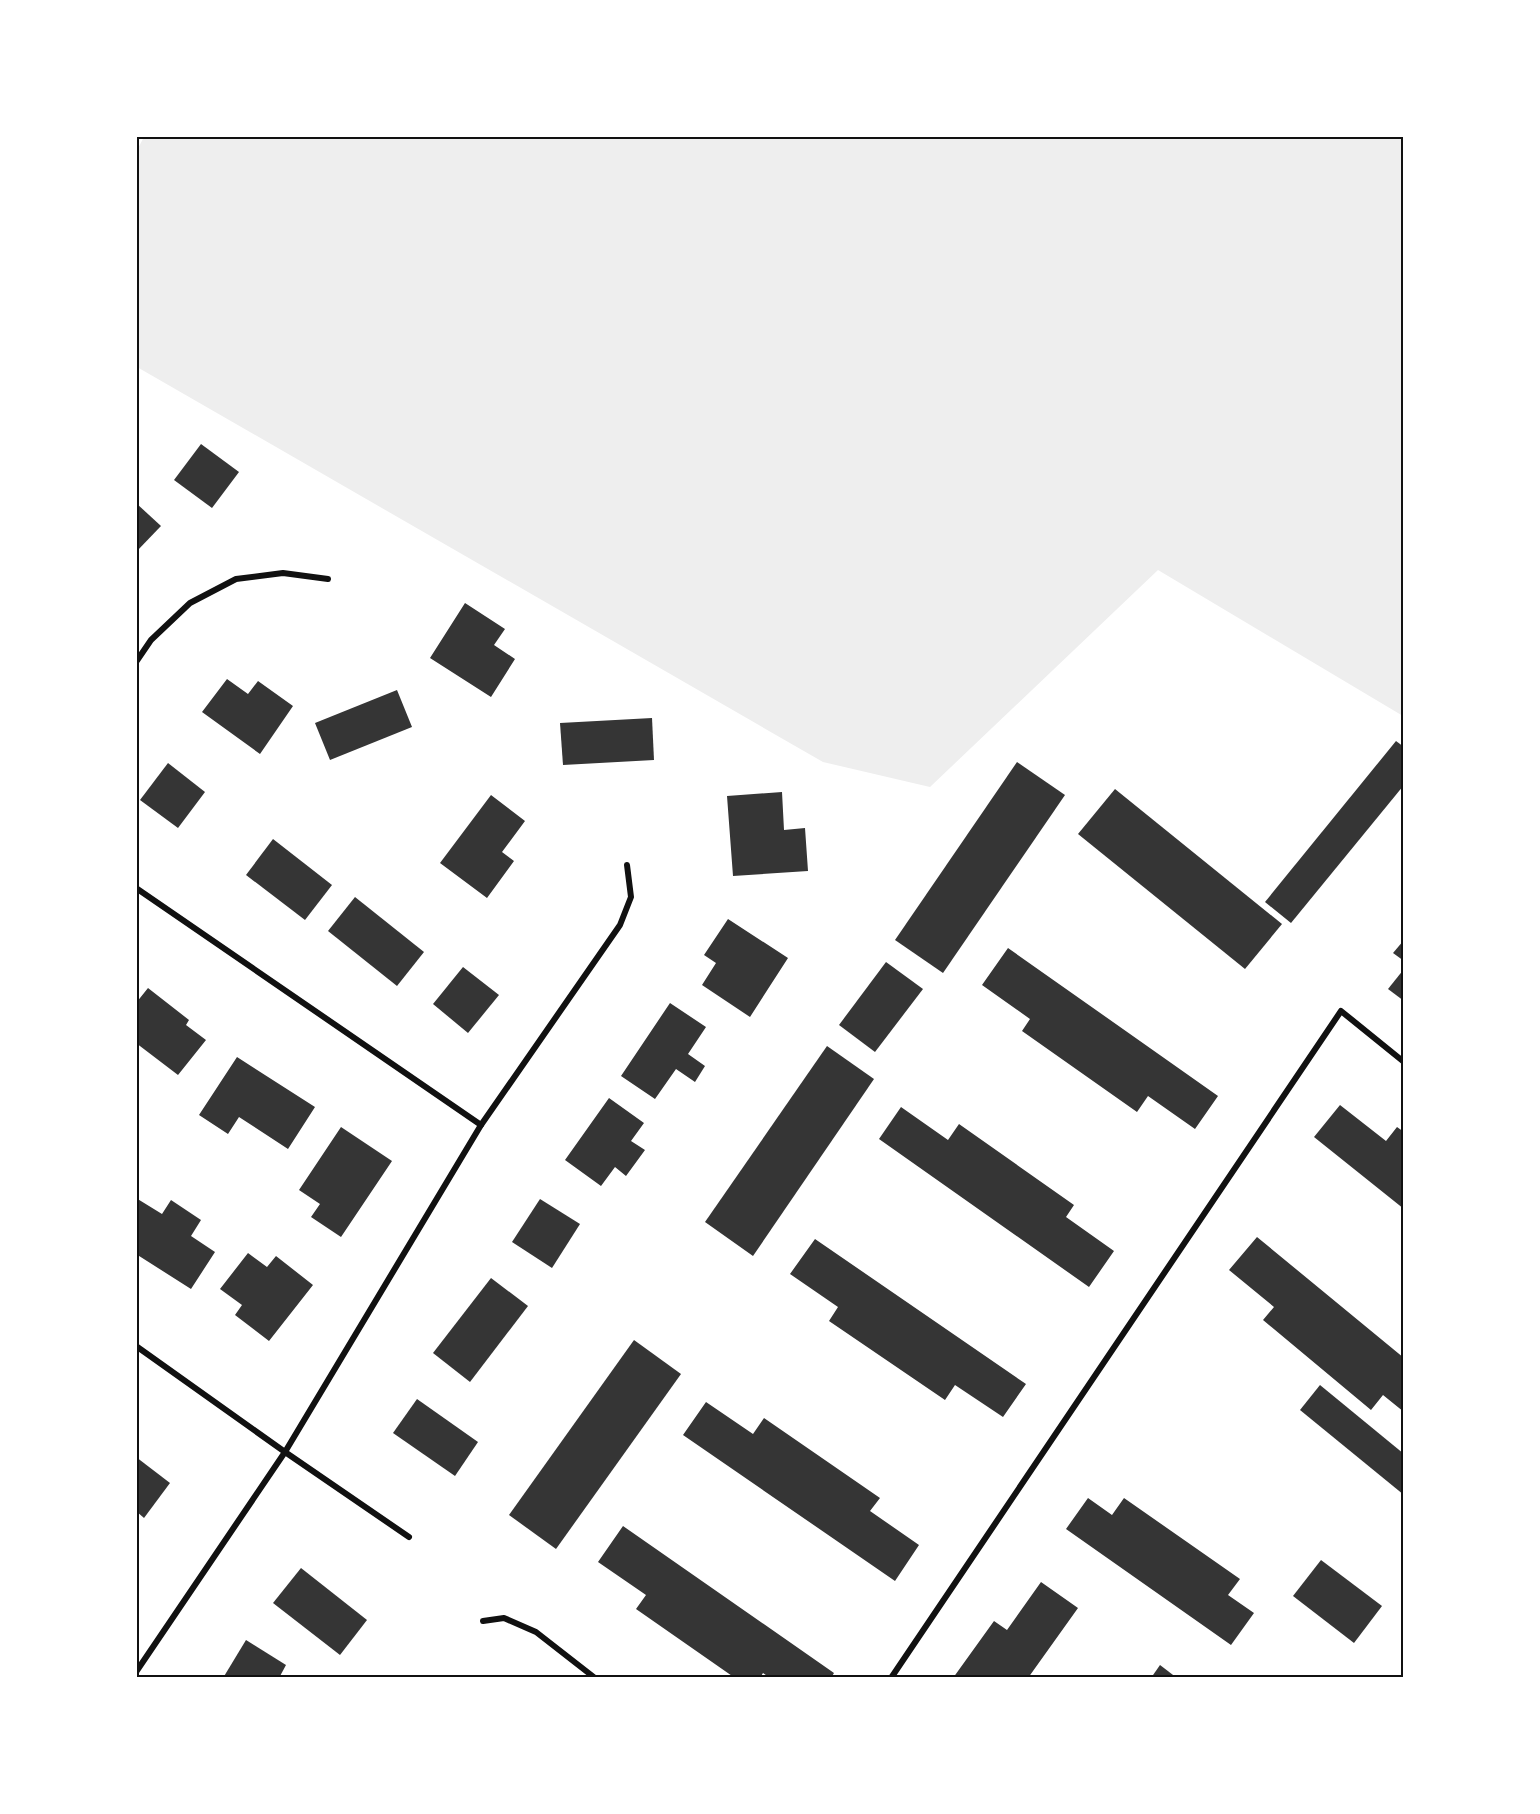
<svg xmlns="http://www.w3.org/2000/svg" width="1540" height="1814" font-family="'Space Grotesk',sans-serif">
<rect width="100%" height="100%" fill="#fff"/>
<polygon fill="#eee" points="144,137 1403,137 1403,716 1158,570 930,787 823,762 137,367 136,152"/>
<g fill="#353535">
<polygon points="201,444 239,472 212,508 174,480"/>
<polygon points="136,503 161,526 136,552"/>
<polygon points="465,603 505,629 494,645 515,659 491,697 430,658"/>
<polygon points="227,679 248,694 258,681 293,706 260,754 202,712"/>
<polygon points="397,690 412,727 330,760 315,723"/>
<polygon points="652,718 654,760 563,765 560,723"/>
<polygon points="1396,741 1404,747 1404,785 1291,923 1265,902"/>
<polygon points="1017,762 1065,795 943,973 895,940"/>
<polygon points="168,763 205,792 178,828 140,800"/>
<polygon points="1115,789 1282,924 1245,969 1078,834"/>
<polygon points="782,792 784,830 805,828 808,871 733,876 727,796"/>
<polygon points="491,795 525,821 502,852 514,861 487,898 440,863"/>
<polygon points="273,839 332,885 305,920 246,875"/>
<polygon points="355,897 424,952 397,986 328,931"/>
<polygon points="728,919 788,958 750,1017 702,985 716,963 704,955"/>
<polygon points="1404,940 1404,961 1393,953"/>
<polygon points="1008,948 1218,1096 1195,1129 1148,1096 1137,1112 1022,1031 1030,1019 982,985"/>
<polygon points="886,962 923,989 875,1052 839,1025"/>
<polygon points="463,967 499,995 468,1033 433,1004"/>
<polygon points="1404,969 1404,1001 1388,989"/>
<polygon points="148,988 189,1020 186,1025 206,1040 178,1075 136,1043 136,1003"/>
<polygon points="670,1003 706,1027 688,1054 705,1066 695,1082 676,1069 655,1099 621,1076"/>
<polygon points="827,1046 874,1079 753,1256 705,1222"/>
<polygon points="237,1057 315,1107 288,1149 239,1117 228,1134 199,1115"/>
<polygon points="609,1098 644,1123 631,1141 645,1150 626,1176 615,1167 601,1186 565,1160"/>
<polygon points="1340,1105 1386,1141 1397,1127 1404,1132 1404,1209 1314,1137"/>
<polygon points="901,1107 948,1140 959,1124 1074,1205 1066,1217 1114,1251 1089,1287 879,1139"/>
<polygon points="341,1127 392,1161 341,1237 311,1217 320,1204 299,1190"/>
<polygon points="136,1198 162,1214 171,1200 201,1220 191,1236 215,1252 191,1289 136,1254"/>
<polygon points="540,1199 580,1224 552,1268 512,1242"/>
<polygon points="1257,1237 1404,1358 1404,1412 1383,1395 1371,1410 1263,1320 1274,1307 1229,1270"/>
<polygon points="815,1239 1026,1384 1003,1417 955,1385 945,1400 829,1321 838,1307 790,1274"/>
<polygon points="248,1253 267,1267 276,1256 313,1285 269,1341 235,1315 242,1305 220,1289"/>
<polygon points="491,1278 528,1306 470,1382 433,1353"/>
<polygon points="634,1340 681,1374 556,1549 509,1515"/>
<polygon points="1320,1385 1404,1454 1404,1495 1300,1410"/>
<polygon points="417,1399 478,1442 455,1476 393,1433"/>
<polygon points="706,1402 753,1434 764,1418 880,1498 870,1511 919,1545 895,1581 683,1435"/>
<polygon points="136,1457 170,1483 144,1518 136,1511"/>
<polygon points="1088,1498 1112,1515 1124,1498 1240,1579 1228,1595 1254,1613 1231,1645 1066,1529"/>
<polygon points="623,1526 834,1673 831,1678 770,1678 763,1673 760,1678 735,1678 636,1609 646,1595 598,1562"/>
<polygon points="1321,1560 1382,1606 1354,1643 1293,1596"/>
<polygon points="301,1568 367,1620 340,1655 273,1603"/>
<polygon points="1041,1582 1078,1608 1028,1678 953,1678 994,1621 1007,1630"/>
<polygon points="246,1640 286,1665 279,1678 223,1678"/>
<polygon points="1160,1665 1177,1678 1151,1678"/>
</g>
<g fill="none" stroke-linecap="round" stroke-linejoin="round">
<g stroke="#111" stroke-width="6">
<polyline points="136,662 151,640 190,603 236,579 283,573 328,579"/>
<polyline points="136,888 481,1125"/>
<polyline points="136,1346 285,1452 409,1537"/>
<polyline points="483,1621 504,1618 536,1632 595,1678"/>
<polyline points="136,1672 285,1452 481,1125 620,925 631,897 627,865"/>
<polyline points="891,1678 1341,1011 1404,1062"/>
</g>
</g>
<rect width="1540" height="1814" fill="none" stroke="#ffffff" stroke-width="276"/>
<rect x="138" y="138" width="1264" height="1538" fill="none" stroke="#111" stroke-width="2"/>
</svg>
